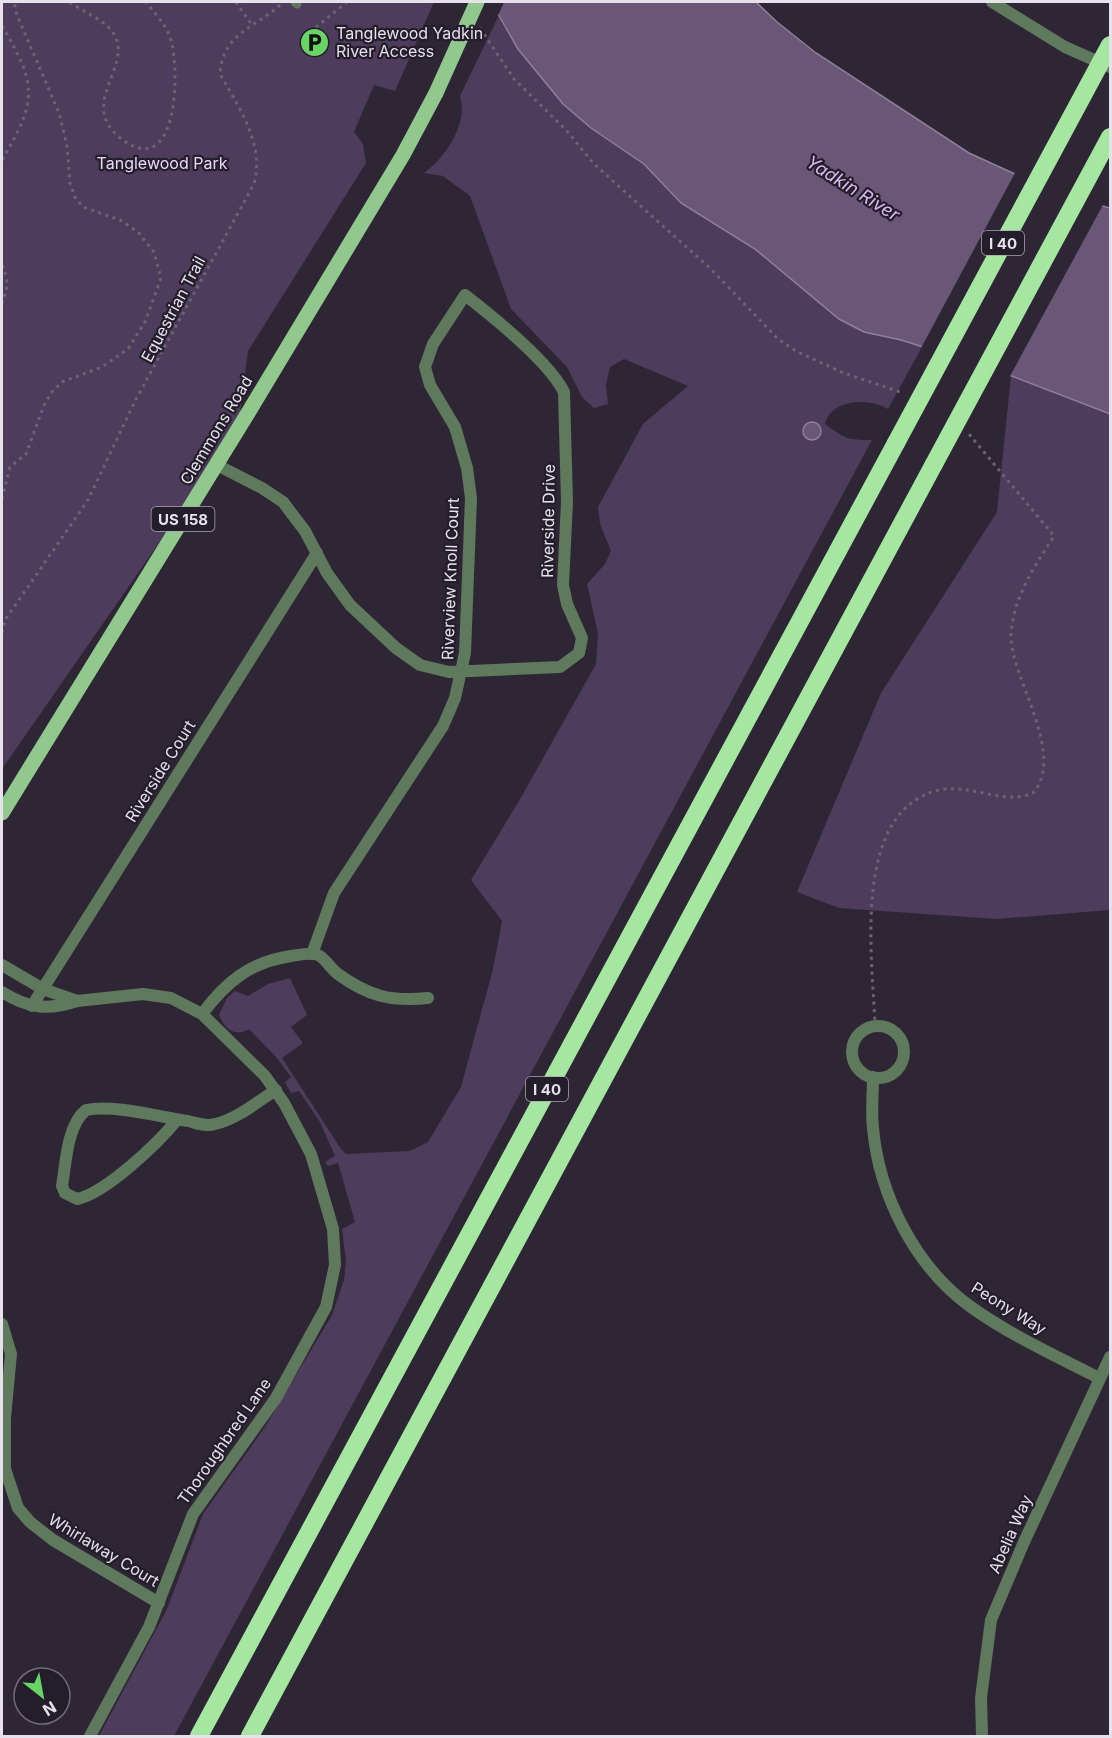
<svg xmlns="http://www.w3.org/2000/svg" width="1112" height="1738" font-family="Inter,sans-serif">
<rect width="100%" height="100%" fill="#2e2634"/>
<g fill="#4d3c5b">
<polygon points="2,2 434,2 395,91 374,85 354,132 363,144 366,163 248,351 238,429 2,769"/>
<path d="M498 17 518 49 591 128 644 164 681 203 755 249 839 319 864 332 901 340 922 347 888 409C869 398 832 398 825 424 846 439 846 440 872 440L174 1736H99L167 1609 203 1514 265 1427 332 1315 344 1280 346 1261 342 1229 355 1222 338 1163 328 1166 325 1162 335 1156 320 1122 299 1091 291 1093 285 1082 291 1077 276 1057 249 1029C235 1038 224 1028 219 1015L227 998 235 991 248 996 268 984 290 978 307 1015 291 1027 303 1043 282 1058 341 1149 346 1154 410 1151 428 1142 461 1087 493 969 502 921 471 880 519 801 596 664 598 634 587 584 605 564 611 551 600 524 598 507 643 424 688 386 624 359 610 367 606 385 608 404 594 408 582 397 567 367 511 309 470 196 443 176 424 173C445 158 469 123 460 96Z"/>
<polygon points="1011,375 1110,414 1110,910 996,919 839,908 797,892 881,693 997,512"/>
</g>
<g fill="#6a5778" stroke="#8f809a" stroke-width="1.5">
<polygon points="491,2 756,2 777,22 816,53 969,153 1059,194 1110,208 1110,414 996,370 901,340 864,332 839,319 755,249 681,203 644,164 591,128 563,104 518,49"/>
<circle cx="812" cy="431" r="9"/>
</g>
<g fill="#2e2634">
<polygon points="489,2 504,2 496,20 489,3"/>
<polygon points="1016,171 1060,191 1104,203 1009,378 920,350"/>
</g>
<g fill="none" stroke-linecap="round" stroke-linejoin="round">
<g stroke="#6b6471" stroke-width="3" stroke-dasharray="3 4.5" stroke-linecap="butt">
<path d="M70 2C85 14 107 19 116 38 129 69 80 104 119 137 178 185 180 72 171 40 166 24 155 14 146 2"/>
<polyline points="236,2 252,25"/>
<path d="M2 26C38 86 37 101 2 160"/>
<polyline points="480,28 514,79 567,131 594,164 711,269 778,339 796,351 841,372 903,393"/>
<polyline points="310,32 347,2"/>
<path d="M2 265C9 280 8 288 2 303"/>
<polyline points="2,499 10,467 26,454 44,405 52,392 62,382 102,367 128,349 145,322 161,278 154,252 138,232 120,220 83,207 75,197 70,183 67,146 59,113 17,15 14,2"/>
<path d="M2 633 5 620 88 500 135 401 254 184C265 144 239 108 220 74 223 31 257 28 283 2"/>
<path d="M875 1027C873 960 850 811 939 790 970 783 1004 806 1033 793 1067 754 1010 677 1011 635 1013 598 1034 567 1054 536L969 434"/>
</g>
<polyline stroke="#5f795d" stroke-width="9" points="295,2 297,4"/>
<g stroke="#5f795d" stroke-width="12">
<polyline points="992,2 1065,47 1110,67"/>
<path d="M217 465 262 488 283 502 305 531 327 573 350 605 396 648 420 665 449 672 560 667 579 653 582 638 567 604 563 585 567 502 564 392C549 362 492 316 465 295L433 344 425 367 430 385 455 427 467 468 471 498 465 653 455 698 443 726 334 893 312 954"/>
<polyline points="2,965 43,989 77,1001 143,994 171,998 202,1014 265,1076 284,1103 311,1154 333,1229 335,1265 326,1307 276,1398 193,1514 149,1627 90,1736"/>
<path d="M2 992C27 1008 48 1011 77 1001"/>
<polyline points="32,1006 317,553"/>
<path d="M202 1014C226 982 250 962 291 956 299 955 310 952 318 955 326 959 331 969 338 974 368 996 391 1002 428 998"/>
<circle cx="878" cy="1052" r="26"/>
<path d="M873 1077C873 1094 871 1111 873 1128 879 1195 915 1267 971 1307 1010 1335 1056 1356 1099 1378"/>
<path d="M177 1120C158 1143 106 1193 77 1199L65 1193 62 1186C66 1163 67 1125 86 1110 113 1104 160 1117 188 1121 197 1123 205 1127 215 1124 237 1119 257 1102 276 1090"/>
<polyline points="2,1324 11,1354 5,1418 5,1469 18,1508 30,1522 53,1540 159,1603"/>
<polyline points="982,1736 981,1698 991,1620 1024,1542 1110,1357"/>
</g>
<polyline stroke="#91c88e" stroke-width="15" points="2,813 248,413 403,155 436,93"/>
<g stroke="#a5e7a1" stroke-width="18">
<polyline points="199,1736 896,443"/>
<polyline points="250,1736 934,464"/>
</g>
<polyline stroke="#91c88e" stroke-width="15" points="436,93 477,2"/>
<g stroke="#a5e7a1" stroke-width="18">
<polyline points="896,443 1110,45"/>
<polyline points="934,464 1110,137"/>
</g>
</g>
<defs>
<symbol id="parking-disc" viewBox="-11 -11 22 22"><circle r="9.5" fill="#68d465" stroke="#241d2a"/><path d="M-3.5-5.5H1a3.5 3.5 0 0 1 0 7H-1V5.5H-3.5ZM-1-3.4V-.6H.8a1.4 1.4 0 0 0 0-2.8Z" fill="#111"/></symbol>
</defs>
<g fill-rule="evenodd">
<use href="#parking-disc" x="298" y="26" width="33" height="33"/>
</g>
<g text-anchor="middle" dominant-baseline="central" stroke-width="4.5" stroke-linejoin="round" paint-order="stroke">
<g fill="#241d2a" stroke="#aca6b1" stroke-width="1.5">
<rect x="982" y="231" width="42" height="24" rx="4.5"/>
<rect x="151.5" y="507" width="63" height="24" rx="4.5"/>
<rect x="526" y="1077" width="42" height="24" rx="4.5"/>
</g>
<g font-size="15" font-weight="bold" fill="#e6e1eb">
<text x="1003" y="243">I 40</text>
<text x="183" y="519">US 158</text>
<text x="547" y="1089">I 40</text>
</g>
<g font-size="16" fill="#e6e1eb" stroke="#241d2a" text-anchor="start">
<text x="336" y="33">Tanglewood Yadkin<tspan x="336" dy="18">River Access</tspan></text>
</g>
<g font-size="16" fill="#ead7fa" stroke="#241d2a">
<text x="162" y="163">Tanglewood Park</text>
</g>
<g font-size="16" fill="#e6e1eb" stroke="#241d2a">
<text transform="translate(173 309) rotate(-62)">Equestrian Trail</text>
<text transform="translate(216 430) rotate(-59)">Clemmons Road</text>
<text transform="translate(548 521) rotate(-89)">Riverside Drive</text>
<text transform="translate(450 579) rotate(-88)">Riverview Knoll Court</text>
<text transform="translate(160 771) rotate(-58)">Riverside Court</text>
<text transform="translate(1009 1308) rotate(32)">Peony Way</text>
<text transform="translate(224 1441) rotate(-55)">Thoroughbred Lane</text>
<text transform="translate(1010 1534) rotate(-66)">Abelia Way</text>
<text transform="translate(104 1550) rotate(31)">Whirlaway Court</text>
</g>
<g font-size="18" font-style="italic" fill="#d8b7f1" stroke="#241d2a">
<text transform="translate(853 188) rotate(32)">Yadkin River</text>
</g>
</g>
<rect width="1112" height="1738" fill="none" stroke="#e6e1eb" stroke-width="6"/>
<g transform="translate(42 1696) rotate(149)"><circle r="28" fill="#241d2a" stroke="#726b77" stroke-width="1.5"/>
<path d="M0-4.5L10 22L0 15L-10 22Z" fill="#68d465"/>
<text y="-9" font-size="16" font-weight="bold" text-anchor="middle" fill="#e6e1eb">N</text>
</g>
</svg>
